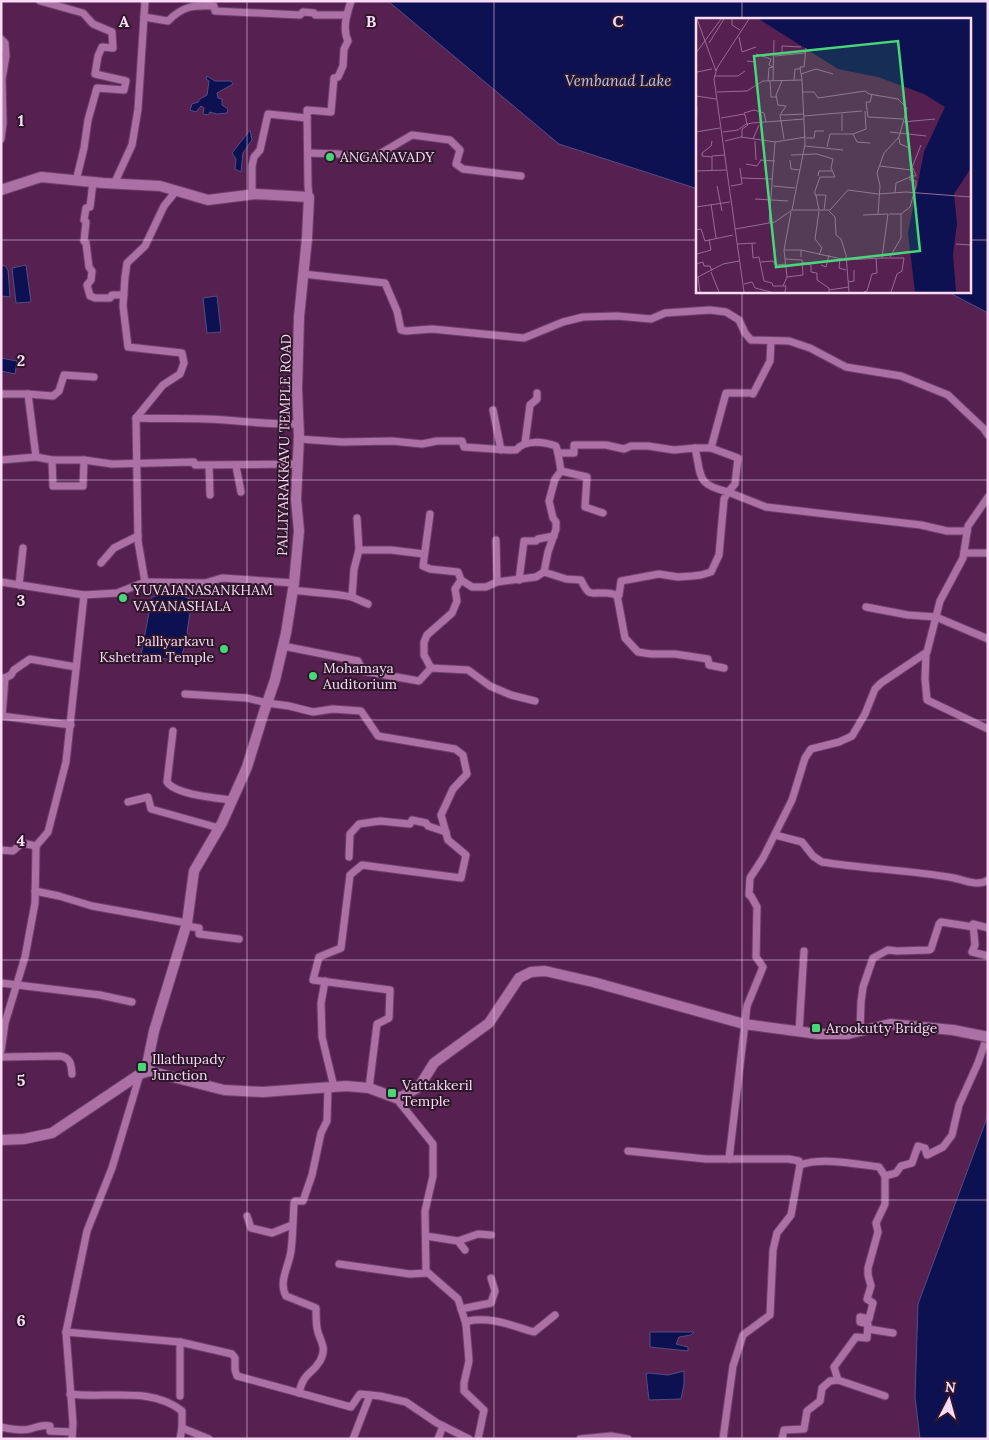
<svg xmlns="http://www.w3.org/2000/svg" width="989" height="1440" font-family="Lora,serif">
<rect width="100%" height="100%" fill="#562151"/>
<g fill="#0d1051" stroke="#544d82">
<polygon points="388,1 988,1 988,313 946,291 970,291 970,19 698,19 698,189 559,144"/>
<polygon points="207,76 215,81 231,81 233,84 217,93 218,98 222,99 222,105 228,109 227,113 217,114 210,112 208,115 203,114 204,108 201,106 196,112 190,110 192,104 198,102 200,99 207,95 209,81 206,79"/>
<polygon points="250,130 252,140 243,153 241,172 235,169 236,159 232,153"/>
<polygon points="4,265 8,270 10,297 1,296 1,267"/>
<polygon points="26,265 31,302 16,303 12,268"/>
<polygon points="217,296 221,332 207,333 203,298"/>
<polygon points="1,358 17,361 15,374 1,371"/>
<polygon points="174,592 192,600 187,632 189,641 183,644 184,648 180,661 141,655 152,597"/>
<polygon points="988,1115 988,1439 920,1439 915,1397 918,1304"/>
<polygon points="650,1332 694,1332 691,1335 679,1337 676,1344 688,1347 688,1351 650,1347"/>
<polygon points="684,1371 684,1384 681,1399 649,1400 646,1374 649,1373 668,1375"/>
</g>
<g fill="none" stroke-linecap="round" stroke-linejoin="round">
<defs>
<g id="street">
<polyline points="40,1 83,13 93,24 112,32 113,48 102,47 98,56 95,74 126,81 124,90 97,88 88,120 84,148 76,181"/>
<path d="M144 17 168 21C183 6 193 5 214 6L215 11 300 15 303 12 314 13 315 15H346"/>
<polyline points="1,39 5,43 6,56 2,79 3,123 1,139"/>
<polyline points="308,153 338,154 371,159 412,135 450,140 460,150 456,164 463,169 521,176"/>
<polyline points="93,182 90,207 86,208 84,220 86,222 84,241 86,243 89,267 92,271 91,280 87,285 90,296 95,298 110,298 112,295 124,295"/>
<polyline points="114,184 132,145 138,109 145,1"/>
<polyline points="252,194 252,166 254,157 260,150 268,114 307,118"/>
<path d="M309 197 308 186 307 110 331 112 334 78 338 77 343 66 344 49 348 41C342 28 347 14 351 1"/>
<polyline points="303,274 385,283 397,311 401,330 406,331 432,329 524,338 563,322 583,317 617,316 651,319 665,313 710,310 726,312 739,320 745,333 751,340 789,341 810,348 846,367 901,376 948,395 984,429 988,435"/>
<polyline points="771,341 770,361 753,394 750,393 726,393 711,448 738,458 735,484 728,492 766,507 921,525 947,531 967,531"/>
<polyline points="1,394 28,394 36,457 1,460"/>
<polyline points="28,394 53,396 59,391 64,375 94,377"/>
<polyline points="493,410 501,450"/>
<path d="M136 418C160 419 183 418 206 419 237 420 267 425 298 424"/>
<path d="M299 439 342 442 392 441 422 444 437 441H462L464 447 508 450H516C525 439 544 442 556 446L558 453H574V445H606L624 449 631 446H648L674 450 695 448"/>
<polyline points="525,443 530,405 537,399 537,393"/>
<polyline points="36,457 52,460 84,460 112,464 194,462 195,465 298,464"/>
<polyline points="52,460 53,486 83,486 84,460"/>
<polyline points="209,466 210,495"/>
<polyline points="236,466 241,492"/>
<polyline points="561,471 587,477 585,507 603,513"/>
<polyline points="430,514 423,566 430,569 458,572 461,580"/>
<polyline points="357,518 359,550"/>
<polyline points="496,540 497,582"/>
<polyline points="964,553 988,553"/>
<polyline points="101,563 114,548 138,536"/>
<polyline points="544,572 548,552 556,529 556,522 553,518 549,501 555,479 561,471 558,453"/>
<polyline points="519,580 524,541 536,541 538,539 554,536"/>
<polyline points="1,582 84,595 117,593 145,582 205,583 222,578 294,583"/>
<polyline points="145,582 138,541 136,418 163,385 180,374 184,363 182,353 128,347 123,306 125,277 127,263 145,246 164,206 176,191"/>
<polyline points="19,585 23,548"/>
<path d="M293 590C313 593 333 593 352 597L354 569 359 550H391L424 554"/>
<polyline points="617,595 625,638 638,652 651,654 675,654 708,659 709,665 724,668"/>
<polyline points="352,597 368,604"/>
<polyline points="866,607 908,615 936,617 988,639"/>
<polyline points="283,646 358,661 363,671 419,681 431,668 468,670 490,686 511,695 535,701"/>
<polyline points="926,653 925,679 927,700 988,729"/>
<path d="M431 668 424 655V642L427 635 452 613 457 601 455 589 461 580 472 587H486L497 582 536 577 544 572 566 579 581 580C590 598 589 592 607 593 611 593 614 595 619 595L621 581 659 574 678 577 692 576 701 575 711 572 719 555 724 499 728 492C696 484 702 478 695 448H711"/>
<polyline points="2,678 5,678 2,716"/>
<polyline points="5,678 11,675 14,670 30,659 76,667"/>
<polyline points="185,694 247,698 267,703 289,706 313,712 333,709 361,711 378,736 455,749 463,755 467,774 453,789 441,815 448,840 466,855 461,878 362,865 350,875 341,948 319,957 313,980 390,990 389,1018 377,1024 369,1088"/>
<polyline points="1,716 71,725"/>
<path d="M173 731 167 782C176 795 217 798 232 800"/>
<polyline points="128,802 148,797 151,809 219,828"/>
<path d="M775 835 802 842 813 856 822 862C866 869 910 870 954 878 964 880 978 887 988 880"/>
<polyline points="1,850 13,851 22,843 36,846"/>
<polyline points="349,857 350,834 359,824 380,821 410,824 412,820 426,823 428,826 446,832"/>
<polyline points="35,891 59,896 92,906 187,923"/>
<polyline points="186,926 199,928 199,934 239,939"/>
<polyline points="988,928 973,924 975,945 972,952 988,956"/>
<polyline points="325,981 321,1003 322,1037 334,1087"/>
<polyline points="1,983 100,995 132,1002"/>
<polyline points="860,1031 861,1002 863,987 873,958 888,950 897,951 929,950 931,949 939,924 941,922 974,927"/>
<polyline points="799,1032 804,951"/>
<polyline points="1,1051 5,1023 25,957 35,903 36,846 48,832 66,762 84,595"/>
<path d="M1 1057 60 1056C71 1058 71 1064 72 1074"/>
<polyline points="140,1074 112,1168 87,1231 66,1332 180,1342 180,1396"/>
<polyline points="396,1098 433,1144 433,1176 425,1211 426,1271 458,1299 466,1324 469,1361 464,1383 464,1391 484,1410 478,1439"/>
<polyline points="628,1151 706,1159 789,1159 799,1161 800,1165 791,1215 777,1233 773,1250 770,1315 743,1335 733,1366 723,1439"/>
<polyline points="729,1159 747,1006 763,967 756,957 757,907 751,896 749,895 750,878 763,858 792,800 805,758 811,749 839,742 852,736 865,714 875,689 881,683 927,652 940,601 963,558 968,526 988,497"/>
<path d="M800 1165C822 1157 856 1164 879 1167L885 1176 896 1173 901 1166 912 1163 918 1146 925 1148 927 1155 943 1147 952 1135 959 1105 978 1063 988 1034"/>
<polyline points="247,1216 251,1228 272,1233 292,1225"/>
<polyline points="426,1236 458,1241 465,1250"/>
<polyline points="458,1241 478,1234 491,1235"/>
<polyline points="339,1264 410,1274 428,1273"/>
<polyline points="461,1309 491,1303 495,1291 491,1278"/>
<path d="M466 1324 468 1321C490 1316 513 1326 534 1332L555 1315"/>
<polyline points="868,1329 893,1333"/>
<polyline points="66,1332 73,1423 72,1439"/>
<polyline points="180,1342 232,1354 235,1358 235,1370 237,1376 351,1407 360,1394 380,1396 406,1402 437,1423 469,1439"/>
<polyline points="838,1380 885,1396"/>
<path d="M299 1393C304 1371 311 1376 320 1361 328 1346 319 1341 317 1328 316 1322 316 1315 316 1308L286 1296C278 1282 289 1266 291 1251 293 1235 293 1219 294 1203L295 1201H303L312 1175 321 1133 327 1121 328 1087"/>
<path d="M70 1394C107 1399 151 1386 182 1411V1428L180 1439"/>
<path d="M1 1427C9 1429 23 1431 30 1429 38 1427 42 1424 50 1426V1431L72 1432"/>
<polyline points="182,1428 209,1439"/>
<polyline points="353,1439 370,1395"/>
<polyline points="438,1439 443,1426"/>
<polyline points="580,1439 611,1436 628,1439"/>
<polyline points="782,1439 784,1430 804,1429 807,1411 820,1401 822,1388 830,1381 838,1380 834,1367 856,1337 867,1338 868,1324 860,1322 860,1317 869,1319 873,1303 867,1299 871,1286 868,1275 868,1268 878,1232 876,1223 885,1204 885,1176"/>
</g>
<g id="secondary">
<polyline points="1,190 41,177 103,183 160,186 208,200 256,194 309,197 307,238 299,317 297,389 299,436 296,499 299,531 294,583 286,633 275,680 264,712 247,767 222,823 194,871 187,923 154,1031 147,1065 149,1071"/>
<polyline points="1,1140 24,1139 52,1133 140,1074 149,1071 224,1090 263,1092 346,1086 369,1088 396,1098 403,1096 419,1087 434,1063 489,1023 519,978 531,972 545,971 593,982 744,1024 818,1034 848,1034 890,1024 953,1030"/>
</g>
</defs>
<use href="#street" stroke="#6f406b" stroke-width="9"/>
<use href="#secondary" stroke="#6f406b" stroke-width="12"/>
<use href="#street" stroke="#ab70a4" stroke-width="7"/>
<use href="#secondary" stroke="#ab70a4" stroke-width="10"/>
<defs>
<polyline id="secondary-bridge" points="953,1030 988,1037"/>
</defs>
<use href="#secondary-bridge" stroke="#6f406b" stroke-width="12" stroke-linecap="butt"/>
<use href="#secondary-bridge" stroke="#ab70a4" stroke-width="10"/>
</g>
<path fill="none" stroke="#fadaf5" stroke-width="1" stroke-opacity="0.55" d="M247 1V1439M494 1V1439M742 1V19M1 240H698M970 240H988M742 291V1439M1 480H988M1 720H988M1 960H988M1 1200H988"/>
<g fill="#47d779" stroke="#2e172b" stroke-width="2">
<circle cx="330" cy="157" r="5"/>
<circle cx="123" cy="598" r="5"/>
<circle cx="224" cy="649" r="5"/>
<circle cx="313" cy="676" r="5"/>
<rect x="811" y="1023" width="10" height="10" rx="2.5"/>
<rect x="137" y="1062" width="10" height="10" rx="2.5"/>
<rect x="387" y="1088" width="10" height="10" rx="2.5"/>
</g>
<g text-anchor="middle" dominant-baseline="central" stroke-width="4" stroke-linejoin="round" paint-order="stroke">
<g font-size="14" fill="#fadaf5" stroke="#2e172b" text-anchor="start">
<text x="340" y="157">ANGANAVADY</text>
<text x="133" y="590">YUVAJANASANKHAM<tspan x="133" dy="16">VAYANASHALA</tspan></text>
<text x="214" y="641" text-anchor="end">Palliyarkavu<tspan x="214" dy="16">Kshetram Temple</tspan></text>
<text x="323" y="668">Mohamaya<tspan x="323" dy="16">Auditorium</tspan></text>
<text x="826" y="1028">Arookutty Bridge</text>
<text x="152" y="1059">Illathupady<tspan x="152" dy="16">Junction</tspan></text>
<text x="402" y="1085">Vattakkeril<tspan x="402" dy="16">Temple</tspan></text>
</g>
<g font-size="14" fill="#fadaf5" stroke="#2e172b">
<text transform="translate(284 445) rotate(-89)">PALLIYARAKKAVU TEMPLE ROAD</text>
</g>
<g font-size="15" font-style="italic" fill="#b9c6ee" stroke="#2e172b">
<text x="618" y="80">Vembanad Lake</text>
</g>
</g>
<g transform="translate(696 18)">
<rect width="275" height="275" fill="#562151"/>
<path d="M63 1H275V150L258 176 261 206 257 236 260 274H219L212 215 228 134 249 89 228 76 182 59 142 51Z" fill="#0d1051"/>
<path fill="none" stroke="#986b93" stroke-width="1" d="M1 1 20 53M36 1V7L44 12M43 19 46 34 60 29M13 25 28 1M0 35 25 1M60 36 75 41 73 47 77 49 73 50 72 63M86 36V28L105 29M79 38 109 35M51 43 59 44 60 66M105 56 120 51 137 56M19 58H42L49 53M0 60 1 54 16 51M106 62 104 49H108L110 30M74 63 75 79H80M77 63 78 22M86 63 80 77 82 87 90 88 84 97 88 121M98 63 99 51H105M21 74 51 73 67 63 106 62 109 126 96 192M106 74H118L122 80 169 73 173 76 202 81 211 90 203 119 188 135 181 155 184 168 182 196M176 76 174 84H170L172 99 207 101M0 78 20 81M85 97 108 96M108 98 166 93M25 100 48 96M70 104 108 101M207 104 239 101M0 110 1 89M146 113V96M0 114 24 110M27 114 42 112 50 106H51L56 105 70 104 68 95 58 92 48 95 50 100V102L51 106 52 107 46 111V119M194 114 230 118M157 116 161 124 174 125M110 120H118L119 113H128M203 120 204 126 214 130M57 121 63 107M16 123 15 128 6 135V138L16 139M29 123 45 119 79 124 110 119M59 123 60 142M109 128 147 132M131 129 134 116H157L170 111 169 93M95 137 121 136 137 141 135 150 139 159H124L119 173V177H130L128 192M64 142 79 143M94 142 95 151 104 152M50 146 61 148 65 142M184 148 215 152 225 127M16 152V138L29 137M0 153 30 152M122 158 123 153H136M45 160 76 161M21 168 26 193M35 168 46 166 44 150M77 168 99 170M199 175 200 165 214 159M120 177 123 192M59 181 92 183M15 186 20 220M0 189 34 184M123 193 119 221 126 230 123 237M133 193 139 199 140 217 145 221 150 237 153 274M95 194 88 232H105V239M193 196H205L214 189 220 168V163L214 162V158H220L217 150M73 205 79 124M39 211 79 204 96 192H134L152 172 182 176 210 174 275 179M0 212 5 211 9 223 37 217M56 225 57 240 63 239 68 263 76 265 77 268H90L89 274M41 226 60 225M260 226 275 227M105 232 150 242 186 240 192 196 167 197M1 236 15 232 13 221M194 239 205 220V196M144 240 143 250 150 252M186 240H208L206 253 201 256 195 274M89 241 106 242 107 257 91 259M65 244 77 243 80 247 90 246M106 244 115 247V254L121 255V262L133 270V274M0 246 7 244 8 248H14L16 253M125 247 130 249 133 237M15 254 23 274M2 259 4 274M0 260 27 246 43 243M152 264 158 263V252M48 266 56 264 59 270 75 274M87 268 91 259 88 232M133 272 153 269M48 274 18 61 21 50 53 1M168 274 171 273 176 256 181 255 180 240"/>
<path fill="#47d779" fill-opacity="0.15" stroke="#47d779" stroke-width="2.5" d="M202 23 224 233 80 249 58 38Z"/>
<rect width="275" height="275" fill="none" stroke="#fadaf5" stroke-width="2.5"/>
</g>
<g font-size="16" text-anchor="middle" font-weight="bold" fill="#fadaf5" stroke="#2e172b" stroke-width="4" stroke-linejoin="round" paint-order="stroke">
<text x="124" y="27">A</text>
<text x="371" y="27">B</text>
<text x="618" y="27">C</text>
<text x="21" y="126">1</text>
<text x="21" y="366">2</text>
<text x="21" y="606">3</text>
<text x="21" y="846">4</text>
<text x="21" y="1086">5</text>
<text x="21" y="1326">6</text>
</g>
<rect width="989" height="1440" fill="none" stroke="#fadaf5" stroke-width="5"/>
<g transform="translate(949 1400) rotate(6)" stroke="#2e172b" stroke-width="4" paint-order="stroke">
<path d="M0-4L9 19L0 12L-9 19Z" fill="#fadaf5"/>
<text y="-8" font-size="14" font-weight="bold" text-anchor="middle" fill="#fadaf5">N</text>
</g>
</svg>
